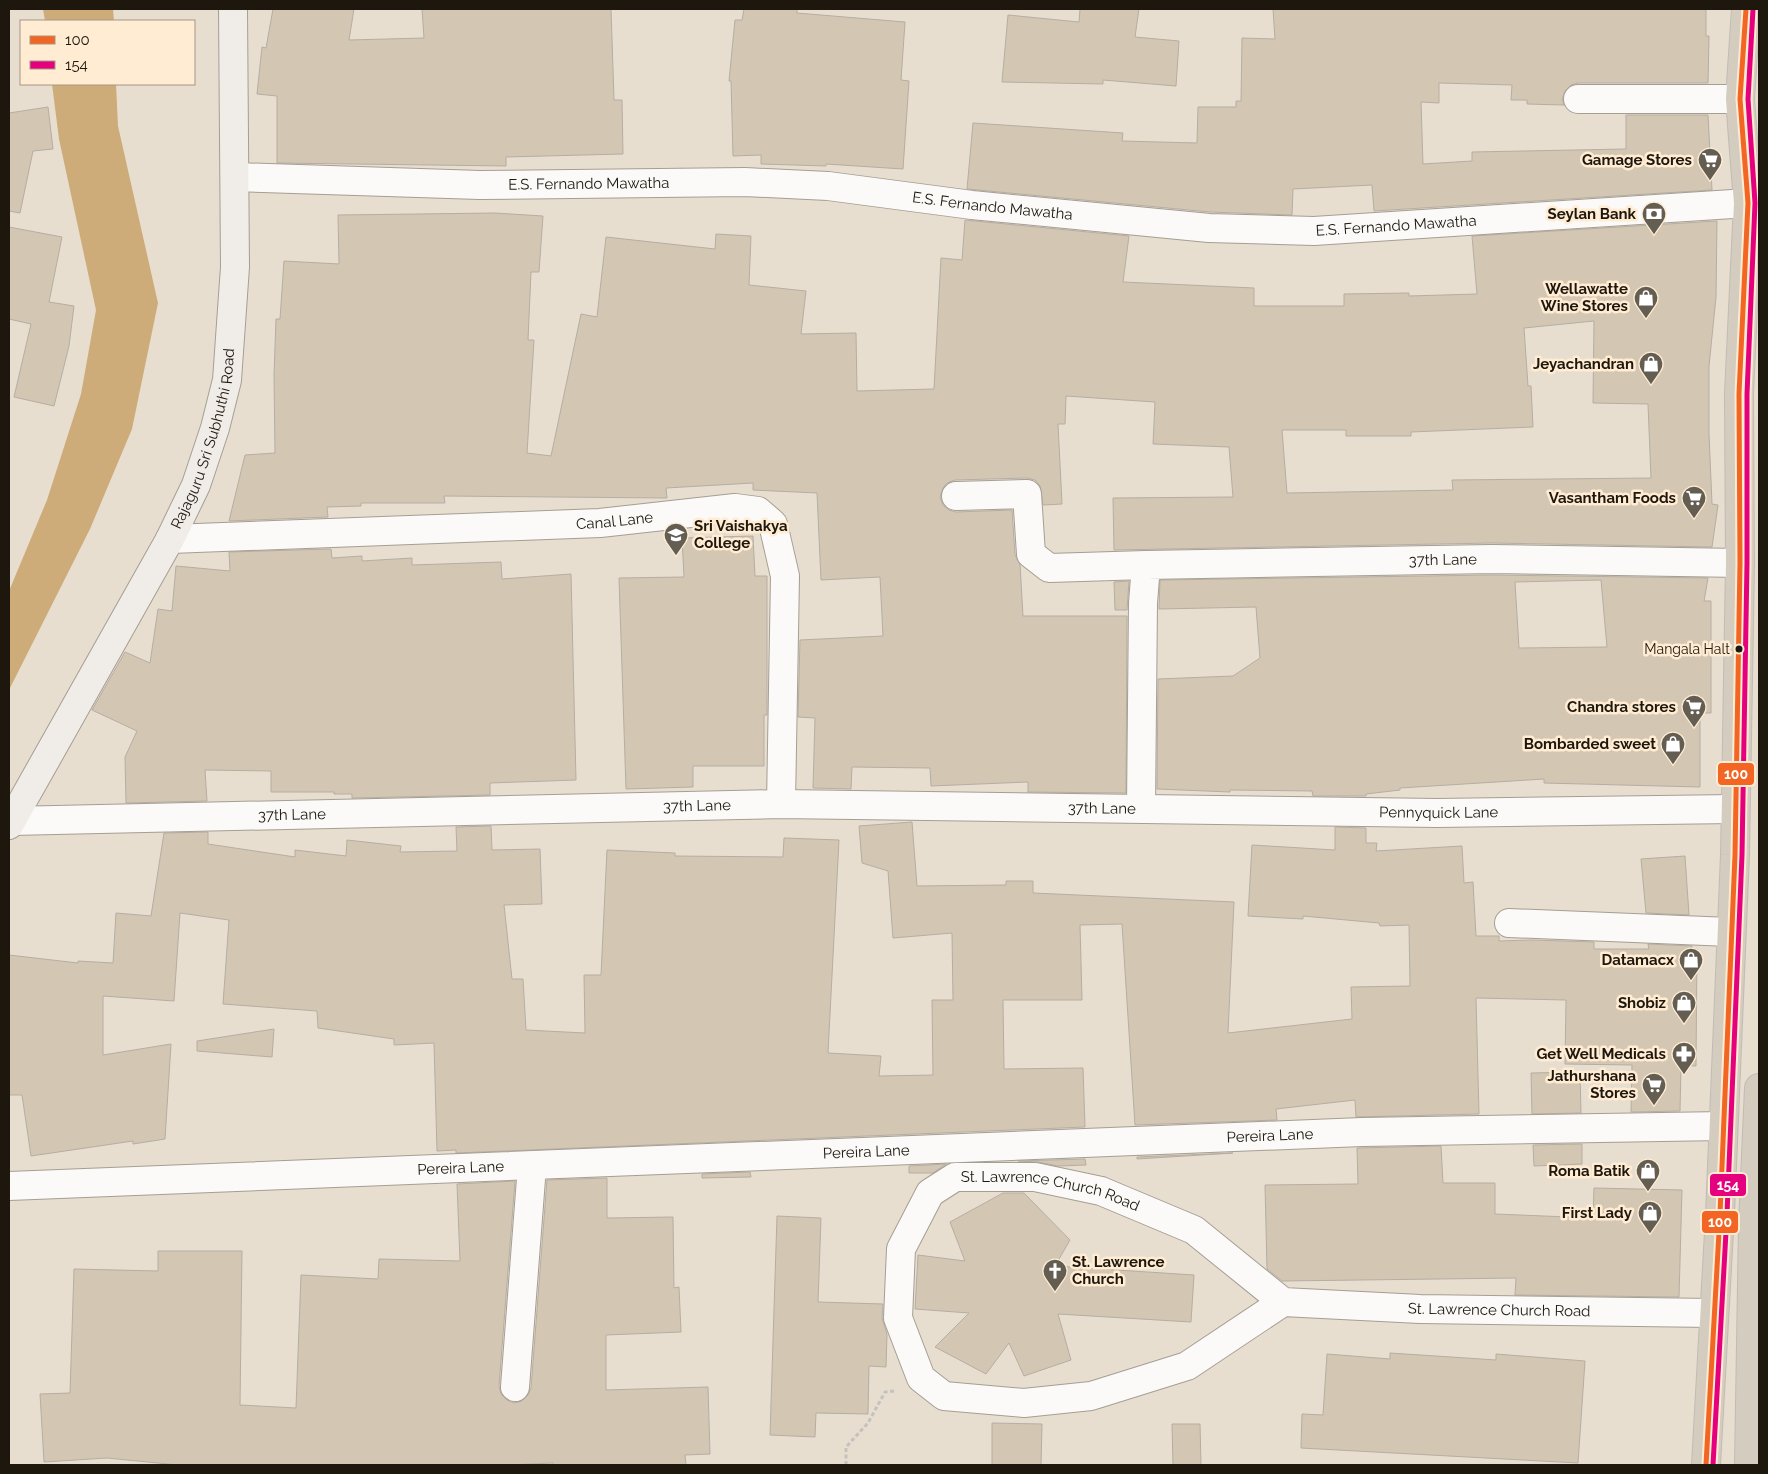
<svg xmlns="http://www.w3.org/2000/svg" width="1768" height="1474" font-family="Raleway,sans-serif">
<rect width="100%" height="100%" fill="#e7ded0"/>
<g fill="#cdac79">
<polygon points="43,9 113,9 114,21 45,21"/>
<polygon points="52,84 116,84 118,126 158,303 132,429 90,529 9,690 9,591 47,500 81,394 96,310 59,139"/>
</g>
<g fill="#d3c6b3" stroke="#b6aea3" fill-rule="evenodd">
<polygon points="273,9 354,9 349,40 424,38 422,9 611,9 614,100 622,100 623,154 506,157 506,166 277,163 277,96 257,94 262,47 266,48"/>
<polygon points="744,9 797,9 797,13 905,22 901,80 909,81 903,169 826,164 826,166 761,164 761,155 733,156 731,81 729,81 735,20 742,20"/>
<polygon points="1080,9 1139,9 1135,37 1179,41 1176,86 1103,80 1103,84 1002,82 1008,15 1079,22"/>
<polygon points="1273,9 1706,9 1706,36 1709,36 1708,83 1578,83 1571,85 1565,91 1562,99 1564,105 1527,104 1527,100 1511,100 1512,85 1439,83 1439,103 1421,102 1423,164 1472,161 1472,152 1626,149 1626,115 1708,115 1712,190 1374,211 1372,185 1293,189 1292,215 1210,212 967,189 973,123 1123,133 1122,141 1197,143 1198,107 1236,107 1236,101 1241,101 1242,38 1275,39"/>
<polygon points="48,107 53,149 33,151 20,213 9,211 9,113"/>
<path d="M495 213 543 216 539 272H531L528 340H534L527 453 551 456 581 314 597 317 606 237 715 249 716 234 751 236 749 285 806 291 801 334 856 333 857 391 934 389 941 258 962 260 965 220 1129 236 1123 282 1254 288V306H1344V294L1409 293V296L1477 294 1472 236 1717 221 1716 297 1709 366V434L1712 504 1718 505 1712 547 1492 543 1114 550 1113 498 1233 497 1229 447 1153 444 1155 402 1066 396 1065 424H1058L1062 504 1043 505 1040 486 1035 480 1027 478 955 480 947 483 943 488 940 497 943 505 949 510 956 512 1012 510 1015 555 1020 564 1023 616H1127L1126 793 1028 792V782L931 786 930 768 852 767 851 789 813 788 815 718 798 717 800 640 883 636 880 577 821 580 817 493 753 490V483L666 488 667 498 444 496 445 503H361V506L327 507 328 517 229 521 245 455 275 453 274 375 276 319H280L284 261 339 264 338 215ZM1594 321 1593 403 1648 404 1651 478 1452 480 1453 490 1287 493 1282 430H1346V436H1411V432L1533 427 1531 386H1528L1524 328Z"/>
<polygon points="9,227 62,237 49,302 74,306 69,346 54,406 14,397 31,324 9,319"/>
<polygon points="753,536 755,576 767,576 767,715 764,715 764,766 693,766 693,787 626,789 619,578 684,577 682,538"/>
<polygon points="331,549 332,558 362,556 362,561 412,558 412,565 501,562 502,579 571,574 576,780 490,783 490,795 352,798 352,794 334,794 334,792 271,792 271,771 205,770 207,801 126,803 125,757 137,731 92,710 125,652 150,663 158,609 172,611 176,566 230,571 229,552"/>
<path d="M1492 575 1708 578 1704 601H1711V713H1700V787L1544 783V779L1400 788V790L1366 794V796H1313L1312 791 1230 790V792L1157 789 1158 679 1233 676 1260 658 1256 607 1159 609 1160 580ZM1601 580 1607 647 1519 648 1515 582Z"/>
<polygon points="1129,581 1127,610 1115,610 1114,582"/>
<polygon points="912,822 917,886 1006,885 1006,881 1033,881 1033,893 1234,902 1228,1033 1352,1019 1351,987 1410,986 1409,925 1380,926 1379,923 1303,916 1303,919 1248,916 1252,845 1335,850 1335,827 1366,828 1366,843 1377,843 1376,851 1462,846 1464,883 1473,882 1476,936 1499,936 1499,941 1532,940 1594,942 1594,949 1649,949 1648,944 1692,946 1692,949 1697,949 1696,1066 1681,1065 1680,1111 1631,1112 1632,1065 1565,1064 1566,1000 1476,998 1479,1114 1356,1117 1355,1100 1276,1109 1277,1120 1135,1125 1122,924 1080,925 1082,1000 1003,1000 1004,1069 1083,1068 1085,1127 456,1153 456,1150 437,1151 434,1043 394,1045 394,1039 318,1028 317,1011 223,1004 229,920 180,913 174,1001 103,996 103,1055 171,1044 165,1139 133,1144 133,1141 31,1156 22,1095 9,1095 9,955 78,963 78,961 113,963 116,913 151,916 164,833 208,832 208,844 295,857 295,850 346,856 347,840 401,846 400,852 457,851 456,827 491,826 492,850 540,849 542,904 504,905 512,979 523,979 526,1030 585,1033 584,975 601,975 607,850 675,853 675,856 783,857 784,838 839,840 828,1053 881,1056 879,1076 933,1075 932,1000 953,1000 952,933 893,938 888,871 862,863 859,826"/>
<polygon points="1685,856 1689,915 1646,913 1641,859"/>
<polygon points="274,1029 272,1057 197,1051 197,1041"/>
<polygon points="1580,1072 1581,1113 1532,1114 1531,1073"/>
<polygon points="1582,1144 1582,1164 1534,1166 1533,1145"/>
<polygon points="1441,1146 1443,1183 1495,1183 1495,1214 1593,1218 1594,1188 1682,1190 1679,1297 1515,1295 1516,1278 1282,1281 1267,1269 1265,1185 1358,1184 1357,1148"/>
<polygon points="1233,1153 1137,1159 1137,1157"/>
<polygon points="1085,1159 1086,1165 1058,1166 1038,1162 1018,1161"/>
<polygon points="946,1164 933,1173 909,1173 909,1166"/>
<polygon points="750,1172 751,1177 702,1178 702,1174"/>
<polygon points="607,1178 607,1218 673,1217 674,1288 679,1287 681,1332 606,1335 606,1390 708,1387 710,1454 685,1455 686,1465 553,1465 553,1463 507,1465 178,1465 107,1458 44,1462 40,1394 70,1393 74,1269 158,1271 158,1251 242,1251 240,1405 296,1408 301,1275 378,1279 379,1259 460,1261 457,1184 515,1181 499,1386 501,1394 507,1400 514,1403 522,1401 528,1395 531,1388 547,1180"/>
<polygon points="1003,1193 1024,1193 1070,1240 1055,1266 1194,1275 1191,1322 1058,1314 1071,1360 1024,1376 1009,1343 986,1374 935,1347 969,1313 915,1309 918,1255 965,1261 950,1222"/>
<polygon points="777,1216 821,1218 818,1302 883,1304 882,1318 887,1334 886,1367 869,1366 868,1414 816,1413 815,1437 770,1435"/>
<polygon points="1390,1353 1496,1360 1496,1354 1585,1361 1578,1463 1301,1448 1302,1414 1323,1415 1327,1354 1390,1359"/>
<polygon points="992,1423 1042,1424 1041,1465 992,1465"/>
<polygon points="1172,1424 1200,1424 1201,1465 1173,1465"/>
</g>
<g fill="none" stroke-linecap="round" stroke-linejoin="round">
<defs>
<g id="street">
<polyline points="1578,99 1740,99"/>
<path id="s1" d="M235 177 480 185 745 182 828 186 972 205 1209 228 1314 231 1748 203"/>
<polyline points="956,496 1027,494 1031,554 1049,568 1146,565"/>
<path id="s2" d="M170 539 600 523 735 508 758 511 773 524 785 576 781 804"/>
<path id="s3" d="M1141 808 1143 603 1146 565 1492 559 1740 563"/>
<path id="s4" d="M11 821 781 804 1437 813 1735 809"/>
<polyline points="1509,923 1730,932"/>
<path id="s5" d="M9 1186 1362 1132 1723 1126"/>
<path id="s6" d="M1283 1302 1187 1366 1091 1396 1024 1403 944 1396 921 1378 898 1318 901 1249 930 1193 955 1177H1035L1101 1191 1194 1230 1283 1302 1420 1309 1713 1313"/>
<polyline points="515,1387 532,1166"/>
</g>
<g id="secondary">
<path id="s7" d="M9 825 170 539 196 485 215 428 227 380 235 267 233 9"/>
</g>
<g id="highway">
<polyline points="1706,1465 1720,1214 1735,855 1740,563 1739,394 1748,203 1740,99 1746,9"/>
<polyline points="1749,1465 1753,1224 1759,1088"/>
</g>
</defs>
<use href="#street" stroke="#a59e93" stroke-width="30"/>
<use href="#secondary" stroke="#a59e93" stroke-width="30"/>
<use href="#highway" stroke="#c0bcb5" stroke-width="30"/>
<polyline stroke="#c5c2bd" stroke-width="3" stroke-dasharray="4 2.5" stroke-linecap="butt" points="846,1465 846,1447 868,1423 885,1392 895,1391"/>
<use href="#street" stroke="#fbfaf8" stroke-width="28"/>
<use href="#secondary" stroke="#f0ece7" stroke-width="28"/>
<use href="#highway" stroke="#d4ccbf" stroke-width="28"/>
<defs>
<polyline id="bus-1" points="1706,1465 1720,1214 1735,855 1740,563 1739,394 1748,203 1740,99 1746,9"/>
<polyline id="bus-2" points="1713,1465 1727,1214 1742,855 1747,563 1747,394 1755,203 1748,99 1753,9"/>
</defs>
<use href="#bus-1" stroke="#ffecd3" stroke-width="9"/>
<use href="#bus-2" stroke="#ffecd3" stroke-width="9"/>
<use href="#bus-1" stroke="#f26522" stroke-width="5"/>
<use href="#bus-2" stroke="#e5007d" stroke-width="5"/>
</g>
<defs>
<symbol id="supermarket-pin" viewBox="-11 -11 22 30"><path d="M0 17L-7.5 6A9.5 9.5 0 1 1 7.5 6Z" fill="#645d52" stroke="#ffecd3"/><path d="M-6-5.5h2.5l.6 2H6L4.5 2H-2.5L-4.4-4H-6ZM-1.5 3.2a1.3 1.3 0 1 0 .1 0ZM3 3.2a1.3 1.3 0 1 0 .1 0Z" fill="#fff"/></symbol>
<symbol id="bank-pin" viewBox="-11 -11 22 30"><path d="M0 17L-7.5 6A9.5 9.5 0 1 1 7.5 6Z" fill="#645d52" stroke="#ffecd3"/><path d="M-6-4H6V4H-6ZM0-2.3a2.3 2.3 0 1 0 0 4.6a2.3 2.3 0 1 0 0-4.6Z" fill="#fff"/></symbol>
<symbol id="shop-pin" viewBox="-11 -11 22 30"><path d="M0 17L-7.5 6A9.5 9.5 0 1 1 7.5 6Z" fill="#645d52" stroke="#ffecd3"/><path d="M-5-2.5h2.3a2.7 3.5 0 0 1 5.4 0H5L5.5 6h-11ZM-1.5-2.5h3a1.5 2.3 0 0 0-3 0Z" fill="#fff"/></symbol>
<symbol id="school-pin" viewBox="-11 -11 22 30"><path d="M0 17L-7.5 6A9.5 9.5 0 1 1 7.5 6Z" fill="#645d52" stroke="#ffecd3"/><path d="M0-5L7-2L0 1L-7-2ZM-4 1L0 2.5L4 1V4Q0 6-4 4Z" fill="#fff"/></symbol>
<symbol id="pharmacy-pin" viewBox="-11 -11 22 30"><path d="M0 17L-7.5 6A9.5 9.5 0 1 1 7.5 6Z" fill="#645d52" stroke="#ffecd3"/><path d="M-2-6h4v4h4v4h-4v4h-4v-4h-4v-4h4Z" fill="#fff"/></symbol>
<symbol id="church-pin" viewBox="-11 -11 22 30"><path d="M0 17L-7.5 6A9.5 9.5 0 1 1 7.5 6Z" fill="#645d52" stroke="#ffecd3"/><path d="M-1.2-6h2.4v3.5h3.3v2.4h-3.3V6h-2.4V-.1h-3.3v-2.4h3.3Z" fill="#fff"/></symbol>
</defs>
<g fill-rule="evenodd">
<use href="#supermarket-pin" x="1696" y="146" width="28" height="38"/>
<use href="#bank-pin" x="1640" y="200" width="28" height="38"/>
<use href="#shop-pin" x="1632" y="284" width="28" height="38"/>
<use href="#shop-pin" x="1637" y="350" width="28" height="38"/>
<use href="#supermarket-pin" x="1680" y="484" width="28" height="38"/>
<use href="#school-pin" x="662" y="521" width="28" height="38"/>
<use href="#supermarket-pin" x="1680" y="693" width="28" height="38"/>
<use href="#shop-pin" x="1659" y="730" width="28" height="38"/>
<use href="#shop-pin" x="1677" y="946" width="28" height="38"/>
<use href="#shop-pin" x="1670" y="989" width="28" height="38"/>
<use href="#pharmacy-pin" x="1670" y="1040" width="28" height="38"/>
<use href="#supermarket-pin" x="1640" y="1071" width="28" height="38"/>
<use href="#shop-pin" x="1634" y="1157" width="28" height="38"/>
<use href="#shop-pin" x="1636" y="1199" width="28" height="38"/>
<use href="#church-pin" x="1041" y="1257" width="28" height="38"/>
</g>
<circle fill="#1d170e" stroke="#ffecd3" stroke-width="2" cx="1739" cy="649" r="4.5"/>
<g text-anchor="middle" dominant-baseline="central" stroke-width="5" stroke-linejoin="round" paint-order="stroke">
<g font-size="14" fill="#1d170e" stroke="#ffecd3" text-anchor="end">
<text x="1730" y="649">Mangala Halt</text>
</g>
<g font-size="15" font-weight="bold" fill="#1d170e" stroke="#ffecd3" text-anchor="end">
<text x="1692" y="160">Gamage Stores</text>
<text x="1636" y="214">Seylan Bank</text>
<text x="1628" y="289">Wellawatte<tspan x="1628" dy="17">Wine Stores</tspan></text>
<text x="1634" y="364">Jeyachandran</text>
<text x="1676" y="498">Vasantham Foods</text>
<text x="694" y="526" text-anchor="start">Sri Vaishakya<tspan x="694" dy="17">College</tspan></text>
<text x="1676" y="707">Chandra stores</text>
<text x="1656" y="744">Bombarded sweet</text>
<text x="1674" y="960">Datamacx</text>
<text x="1666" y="1003">Shobiz</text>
<text x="1666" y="1054">Get Well Medicals</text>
<text x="1636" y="1076">Jathurshana<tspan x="1636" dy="17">Stores</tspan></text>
<text x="1630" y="1171">Roma Batik</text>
<text x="1632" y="1213">First Lady</text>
<text x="1072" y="1262" text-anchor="start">St. Lawrence<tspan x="1072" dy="17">Church</tspan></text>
</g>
<g font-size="15" fill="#1d170e" stroke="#ffecd3">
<text stroke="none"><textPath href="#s1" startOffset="354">E.S. Fernando Mawatha</textPath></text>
<text stroke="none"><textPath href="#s1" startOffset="759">E.S. Fernando Mawatha</textPath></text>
<text stroke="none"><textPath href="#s1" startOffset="1164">E.S. Fernando Mawatha</textPath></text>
<text stroke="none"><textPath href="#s7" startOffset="435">Rajaguru Sri Subhuthi Road</textPath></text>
<text stroke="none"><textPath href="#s2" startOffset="445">Canal Lane</textPath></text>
<text stroke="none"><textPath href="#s3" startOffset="540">37th Lane</textPath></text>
<text stroke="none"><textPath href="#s4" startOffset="686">37th Lane</textPath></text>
<text stroke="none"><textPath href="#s4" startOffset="1091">37th Lane</textPath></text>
<text stroke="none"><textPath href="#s4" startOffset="1428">Pennyquick Lane</textPath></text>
<text stroke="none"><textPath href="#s4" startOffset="281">37th Lane</textPath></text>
<text stroke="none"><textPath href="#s5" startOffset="1262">Pereira Lane</textPath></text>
<text stroke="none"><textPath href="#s5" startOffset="858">Pereira Lane</textPath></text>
<text stroke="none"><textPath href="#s5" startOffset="452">Pereira Lane</textPath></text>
<text stroke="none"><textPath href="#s6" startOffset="716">St. Lawrence Church Road</textPath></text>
<text stroke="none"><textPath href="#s6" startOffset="1198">St. Lawrence Church Road</textPath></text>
</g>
</g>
<g stroke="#ffecd3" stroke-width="2">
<rect x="1717" y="762" width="38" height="24" rx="5" fill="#f26522"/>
<rect x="1709" y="1173" width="38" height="24" rx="5" fill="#e5007d"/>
<rect x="1701" y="1210" width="38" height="24" rx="5" fill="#f26522"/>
</g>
<g font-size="14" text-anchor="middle" font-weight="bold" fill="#fff">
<text x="1736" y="779">100</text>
<text x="1728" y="1190">154</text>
<text x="1720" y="1227">100</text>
</g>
<rect width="1768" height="1474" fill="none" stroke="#1d170e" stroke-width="20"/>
<rect x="20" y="20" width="175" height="65" fill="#ffecd3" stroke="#a59784"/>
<rect x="30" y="36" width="25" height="8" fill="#f26522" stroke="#a59784"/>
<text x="65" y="45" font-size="15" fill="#1d170e">100</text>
<rect x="30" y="61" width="25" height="8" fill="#e5007d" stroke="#a59784"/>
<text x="65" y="70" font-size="15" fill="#1d170e">154</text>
</svg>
